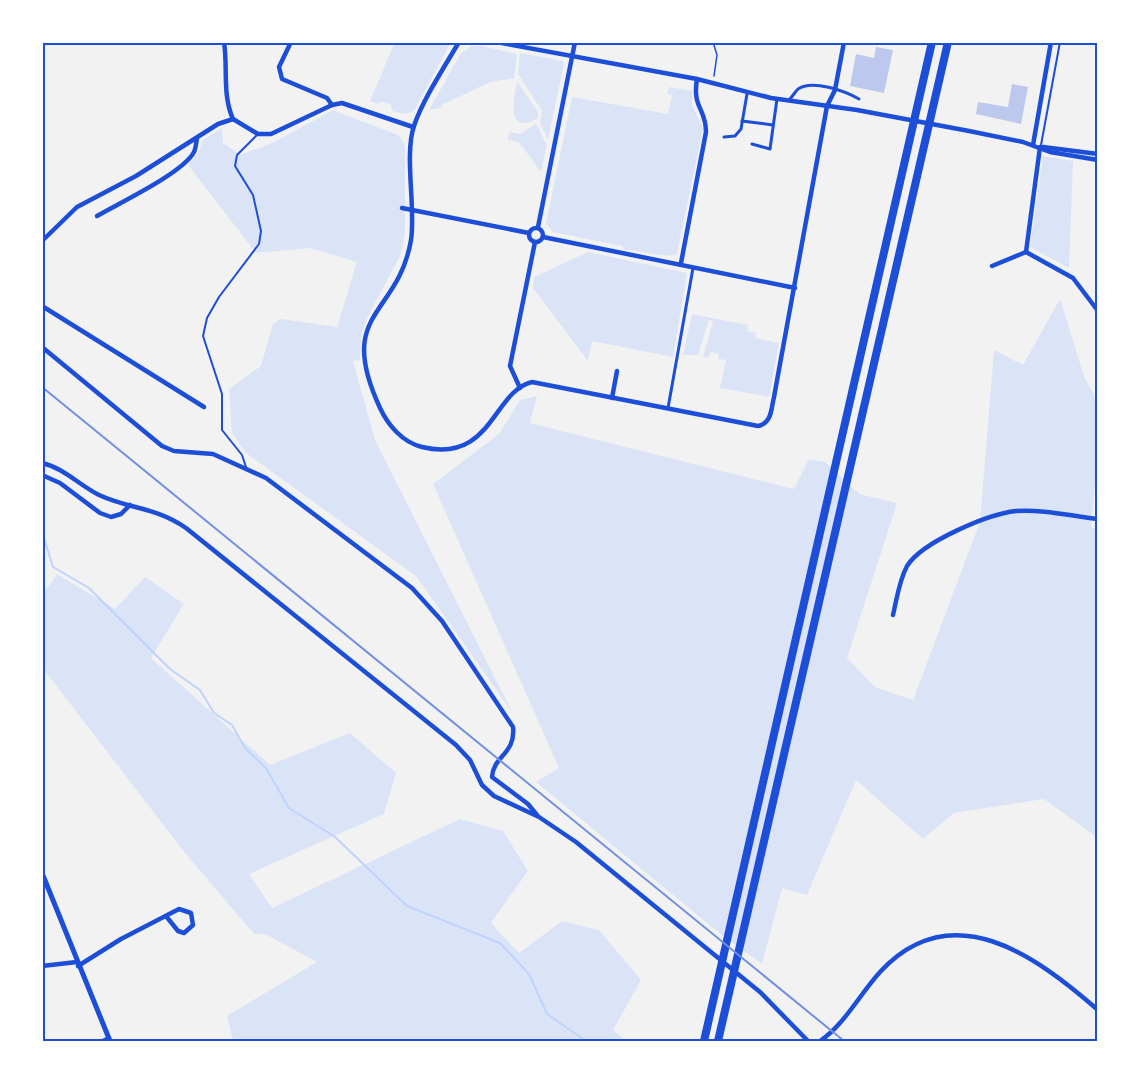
<svg xmlns="http://www.w3.org/2000/svg" width="1140" height="1083" font-family="'DM Sans',sans-serif">
<style>
.green{fill:#dbe4f7}
.lines{fill:none;stroke-linecap:round;stroke-linejoin:round}
.stream{stroke:#bfd3fe;stroke-width:2}
.building{fill:#bdc9ec}
.path{stroke:#1d4ed8;stroke-width:1.5}
.service{stroke:#1d4ed8;stroke-width:2}
.pedestrian{stroke:#1d4ed8;stroke-width:3}
.minor{stroke:#1d4ed8;stroke-width:4.5}
.tertiary{stroke:#1d4ed8;stroke-width:5}
.trunk{stroke:#1d4ed8;stroke-width:8}
.rail{stroke:#7290e2;stroke-width:2}
.neatline{fill:none;stroke:#1d4ed8;stroke-width:2}
</style>
<rect width="100%" height="100%" fill="#f2f2f2"/>
<g class="green">
<path d="M395,42H451L414,111L405,114L392,111L391,105L381,101L378,104L370,101Z"/>
<path d="M472,46H481L517,54L514,78L490,82L442,105L441,108L429,110L461,53Z"/>
<path d="M520,53L563,61L564,64L548,139L540,123L542,111L518,74Z"/>
<path d="M517,81L538,112V118C505,137 514,98 517,81Z"/>
<path d="M669,87L692,91V105L703,128L677,254C661,259 641,249 624,250L622,246L553,232L546,224L572,97L668,114L672,95L667,94Z"/>
<path d="M333,110L398,135L405,145V232L401,254L367,318L361,336L360,360L353,361L375,440L512,712L416,576L246,453L232,433L229,389L261,366L273,324L281,319L337,327L357,262L310,248L256,253L188,165L198,153L203,140L222,128L223,143L241,155L274,142Z"/>
<path d="M536,124L547,145L541,172L519,142L508,140L509,132L520,134Z"/>
<path d="M1043,156L1073,161L1069,268L1030,247Z"/>
<path d="M588,252L687,273L673,357L592,341L588,361L533,288L534,277Z"/>
<path d="M1060,299L1084,376L1098,403V455L1091,527L1098,529V838L1044,799L954,813L923,839L856,780L807,895L782,888L762,964L718,932L536,782L559,768L433,484L499,434L520,400L537,396L530,423L794,489L809,459L825,462L859,494L897,503L847,658L875,687L913,700L980,522L994,350L1023,365Z"/>
<path d="M692,314L748,325L747,331L756,333L755,338L779,343L769,397L720,388L726,360L718,359L719,354L711,352L709,358L703,357L713,321L709,320L698,355H683Z"/>
<path d="M57,574L115,609L145,577L184,604L151,658L270,765L350,733L396,773L384,814L249,874L272,908L460,819L503,831L528,871L491,923L519,953L562,921L599,930L641,980L613,1030L626,1041H233L227,1016L317,962L265,934H254L185,853L42,667V595Z"/>
</g>
<g class="lines">
<path class="stream" d="M42,532L53,567L89,588L170,669L200,690L214,713L232,725L245,748L266,768L289,808L335,837L407,906L500,943L529,974L547,1014L586,1041"/>
</g>
<g class="building">
<path d="M876,47L893,50L884,93L850,86L856,54L874,58Z"/>
<path d="M1012,84L1028,87L1021,124L976,114L978,102L1008,107Z"/>
</g>
<g class="lines">
<path class="path" d="M713,42L717,55L714,76"/>
<g class="service">
<path d="M1041,145L1060,42"/>
<path d="M246,467L242,455L222,430V394L203,336L207,318L219,297L259,244L261,231L253,195L235,166L237,155L258,134"/>
</g>
<g class="pedestrian">
<path d="M789,100C792,97 795,92 798,89C812,79 845,91 859,99"/>
<path d="M742,121L773,125"/>
<path d="M724,137L735,136L741,129L747,94"/>
<path d="M752,144L770,149L777,99"/>
<path d="M668,408L693,268"/>
</g>
<g class="minor">
<path d="M224,42C228,67 222,95 233,119"/>
<path d="M291,42L279,67L282,79L327,98L332,105"/>
<path d="M459,42C445,66 422,101 414,126C404,155 416,209 411,240C398,317 335,311 380,408C388,425 402,442 422,447C492,464 493,391 532,382L758,426C772,423 771,409 774,397L827,106L835,90L844,42"/>
<path d="M496,42L697,79L771,98L857,110L969,131L1023,142L1050,152L1098,160"/>
<path d="M233,119L258,134H271L332,105L342,103L413,127"/>
<path d="M1033,145L1051,42"/>
<path d="M1043,147L1098,154"/>
<path d="M402,208L529,233"/>
<path d="M97,216C119,203 183,173 194,152C196,148 196,143 197,138"/>
<path d="M538,227L575,42"/>
<circle cx="536" cy="235" r="7"/>
<path d="M543,237L795,288"/>
<path d="M42,241L77,207L136,176L218,124L233,119"/>
<path d="M1026,252L1040,147"/>
<path d="M1026,252L1073,278L1098,311"/>
<path d="M681,263L706,132C706,108 692,108 697,79"/>
<path d="M992,266L1026,252"/>
<path d="M42,306L204,407"/>
<path d="M42,347L162,446L174,451L213,454L266,478L412,588L442,621L513,727C516,754 493,756 492,777L528,804L537,815"/>
<path d="M520,388L510,366L535,242"/>
<path d="M612,398L617,371"/>
<path d="M42,463C64,468 79,485 99,495C129,509 156,507 186,528L456,745L470,760L482,785L494,796L539,817L576,842L760,992L808,1041"/>
<path d="M42,475L60,483L100,513L111,517L121,514L130,505"/>
<path d="M893,615C897,598 899,581 907,566C922,542 988,514 1016,511C1043,509 1071,516 1098,519"/>
<path d="M42,966L77,962"/>
<path d="M78,966L121,939L179,909L191,913L193,925L184,933L178,931L166,916"/>
<path d="M103,1041L109,1038"/>
<path d="M820,1041C844,1025 860,994 880,972C952,894 1036,956 1098,1010"/>
</g>
<path class="tertiary" d="M42,873L110,1041"/>
<g class="trunk">
<path d="M704,1041L932,42"/>
<path d="M718,1041L948,42"/>
</g>
<path class="rail" d="M42,387L844,1041"/>
</g>
<rect width="1140" height="1083" fill="none" stroke="#ffffff" stroke-width="87"/>
<rect x="44" y="44" width="1052" height="996" class="neatline"/>
</svg>
